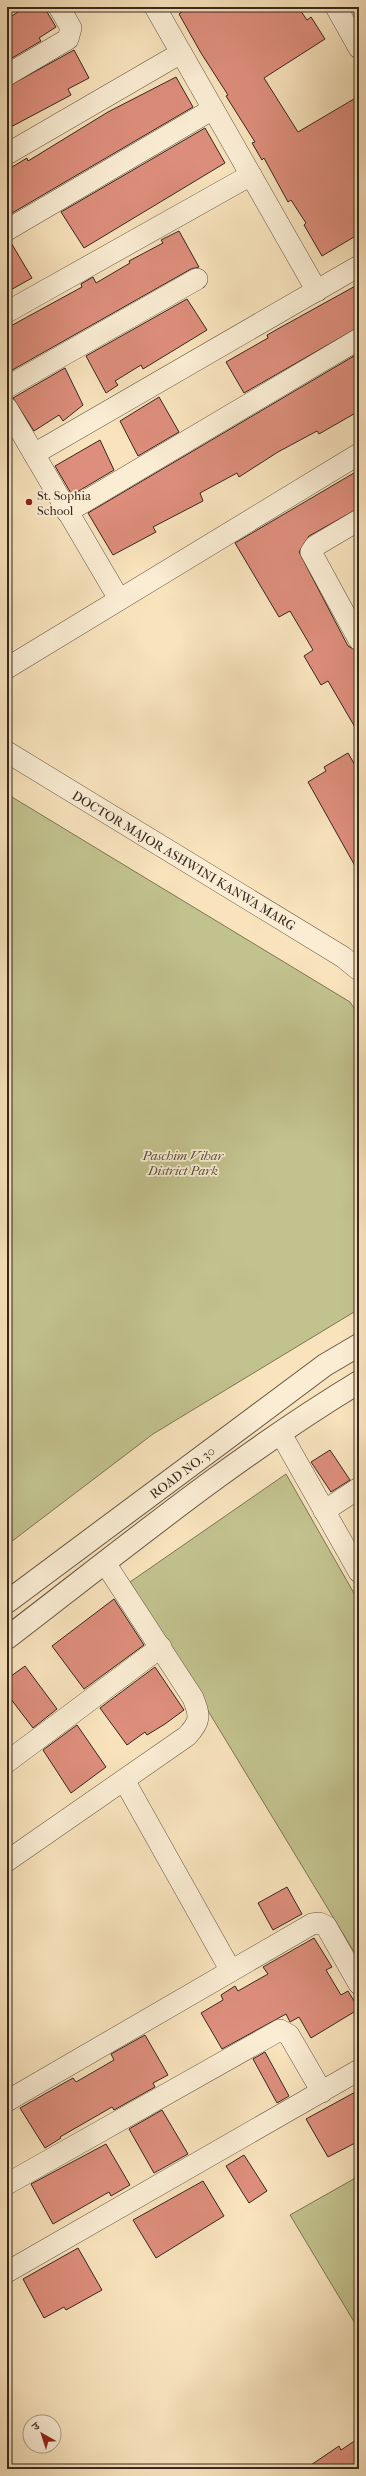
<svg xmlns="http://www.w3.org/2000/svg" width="366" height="2476" font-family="'IM FELL French Canon','Noto Serif Devanagari',serif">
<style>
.green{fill:#c2c28e;stroke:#7c7556}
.building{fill:#dd8e7c;stroke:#36281f}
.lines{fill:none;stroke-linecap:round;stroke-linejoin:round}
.minor-casing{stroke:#665746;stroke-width:22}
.tertiary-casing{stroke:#665746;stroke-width:24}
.minor{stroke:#faedd4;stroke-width:21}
.tertiary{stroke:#faedd4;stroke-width:22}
.poi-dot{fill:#8f2418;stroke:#faedd4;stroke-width:1.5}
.labels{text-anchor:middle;stroke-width:3.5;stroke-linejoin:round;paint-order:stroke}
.poi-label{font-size:13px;fill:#36281f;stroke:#faedd4;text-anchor:start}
.street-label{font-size:13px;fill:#36281f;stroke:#faedd4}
.park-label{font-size:13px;font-style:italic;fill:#594e3b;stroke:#faedd4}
</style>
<rect width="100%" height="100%" fill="#f8e3bd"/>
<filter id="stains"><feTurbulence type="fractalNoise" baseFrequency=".005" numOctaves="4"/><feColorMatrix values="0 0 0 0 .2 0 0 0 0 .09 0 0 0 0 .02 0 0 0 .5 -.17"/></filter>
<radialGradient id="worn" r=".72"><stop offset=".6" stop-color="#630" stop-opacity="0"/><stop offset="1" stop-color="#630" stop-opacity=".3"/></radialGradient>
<g class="green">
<path d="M7,794L350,1002L359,1016V1309L153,1434L7,1545Z"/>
<path d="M286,1474L359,1602V1960L130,1582Z"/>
<path d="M359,2176V2330L290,2215Z"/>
</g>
<g class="building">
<path d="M26,7H44L56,27L39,38L41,41L7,61V19Z"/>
<path d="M189,7H298L307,20L311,17L325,39L264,78L298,132L359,96V234L322,256L304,225L306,223L291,200L288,202L264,158L262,160L252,143L255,142L226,96L228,95L201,53L179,14Z"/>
<path d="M74,50L89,78L68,89L71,95L7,129V87Z"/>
<path d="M176,77L193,107L7,216V170L27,158L28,161L108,112Z"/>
<path d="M205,128L225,163L84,248L61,212Z"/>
<path d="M179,231L199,267L191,269L7,373V328L82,287L81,284L93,277L96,283L130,263L129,261L163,243L161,240Z"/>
<path d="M10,241L32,278L7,292V242Z"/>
<path d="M359,284V327L244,393L226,362L268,338L267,335L283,326Z"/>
<path d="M187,299L207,330L143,369L141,365L115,381L118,385L106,393L86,356Z"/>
<path d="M359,353V411L319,434L317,431L278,452L239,477L237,473L200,493L203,501L153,527L156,532L113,555L88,513Z"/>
<path d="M65,368L83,405L63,421L59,415L34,431L13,398Z"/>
<path d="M159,397L179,432L138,456L120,421Z"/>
<path d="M100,440L114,470L72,495L55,466Z"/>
<path d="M359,470V508L309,536L299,552L348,646L359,652V734L328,681L321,685L304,656L313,650L290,611L279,617L235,543Z"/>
<path d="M348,753L359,772V873L308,782L326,771L324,767Z"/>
<path d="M330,1450L350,1480L331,1492L311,1462Z"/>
<path d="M114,1599L144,1645L84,1689L52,1646Z"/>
<path d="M25,1666L57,1709L33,1728L7,1694V1679Z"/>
<path d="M155,1667L184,1710L165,1724L147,1735L145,1732L127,1745L100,1708Z"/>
<path d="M77,1725L106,1767L71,1793L43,1750Z"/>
<path d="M287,1887L302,1914L273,1930L258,1903Z"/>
<path d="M314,1938L332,1967L326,1970L341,1995L348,1991L359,2009L311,2038L299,2017L290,2022L286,2014L222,2049L201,2013L223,2000L221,1995L235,1986L238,1991L268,1974L263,1967Z"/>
<path d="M145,2035L168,2075L153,2083L155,2087L114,2110L112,2107L60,2137L61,2138L45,2148L20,2108L73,2078L76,2082L114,2060L111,2054Z"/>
<path d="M265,2052L289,2096L277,2103L253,2059Z"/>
<path d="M359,2090V2141L328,2157L306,2119Z"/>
<path d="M162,2110L188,2154L154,2173L129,2129Z"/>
<path d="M106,2144L130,2185L111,2196L109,2192L53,2224L31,2184Z"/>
<path d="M244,2155L267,2191L249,2203L226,2166Z"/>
<path d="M203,2181L224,2216L156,2258L133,2220Z"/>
<path d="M78,2248L102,2290L66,2310L64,2307L44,2318L23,2279Z"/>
<path d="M359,2438V2469H305L339,2446L341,2450Z"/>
</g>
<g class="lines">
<g class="minor-casing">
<g id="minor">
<path d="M155,7L317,291"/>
<path d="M336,7L359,48"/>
<path d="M7,75L68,39L71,28L59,7"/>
<path d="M7,154L181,53"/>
<path d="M7,230L213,109"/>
<path d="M7,312L251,175"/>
<path d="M7,387L197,279"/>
<path d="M7,408L119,599"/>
<path d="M34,454L359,266"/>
<path d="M67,512L359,339"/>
<path d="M359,520L315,546L311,552L359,640"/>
<path d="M7,668L359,454"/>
<path d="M7,752L343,957L359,970"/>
<path d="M281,1434L359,1572"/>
<path d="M324,1511L359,1488"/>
<path d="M7,1762L161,1647"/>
<path d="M124,1780L231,1971"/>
<path d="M7,1861L187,1736C201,1721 200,1716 193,1698L105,1563"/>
<path d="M7,2101L312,1924L319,1923L326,1926L359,1984"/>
<path d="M7,2184L280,2030L289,2035L322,2092"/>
<path d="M7,2272L359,2070"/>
</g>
</g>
<g class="tertiary-casing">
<g id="tertiary">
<path d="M7,1602L325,1365L359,1345"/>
<path d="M7,1638C122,1550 235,1457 359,1382"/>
</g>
</g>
<use href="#minor" class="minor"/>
<use href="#tertiary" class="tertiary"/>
</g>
<circle class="poi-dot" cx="29" cy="502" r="4"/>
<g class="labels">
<g class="poi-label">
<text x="37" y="500">St. Sophia<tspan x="37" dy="15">School</tspan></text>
</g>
<g class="street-label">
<text transform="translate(184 860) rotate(31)" y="5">DOCTOR MAJOR ASHWINI KANWA MARG</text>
<text transform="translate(182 1472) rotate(-37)" y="5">ROAD NO. 30</text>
</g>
<g class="park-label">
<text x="183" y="1160">Paschim Vihar<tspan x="183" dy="15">District Park</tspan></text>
</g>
</g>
<rect width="366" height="2476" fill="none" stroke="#f8e3bd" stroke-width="24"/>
<rect x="8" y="8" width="350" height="2460" fill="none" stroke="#36281f" stroke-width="2"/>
<rect x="12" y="12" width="342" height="2452" fill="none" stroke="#36281f"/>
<g transform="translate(42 2434) rotate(321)"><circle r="19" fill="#faedd4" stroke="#ac9e8c"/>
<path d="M0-3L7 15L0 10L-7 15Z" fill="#8f2418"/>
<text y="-6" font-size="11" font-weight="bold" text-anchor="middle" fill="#36281f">उ</text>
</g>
<rect width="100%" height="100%" filter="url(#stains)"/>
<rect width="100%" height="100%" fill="url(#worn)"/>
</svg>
